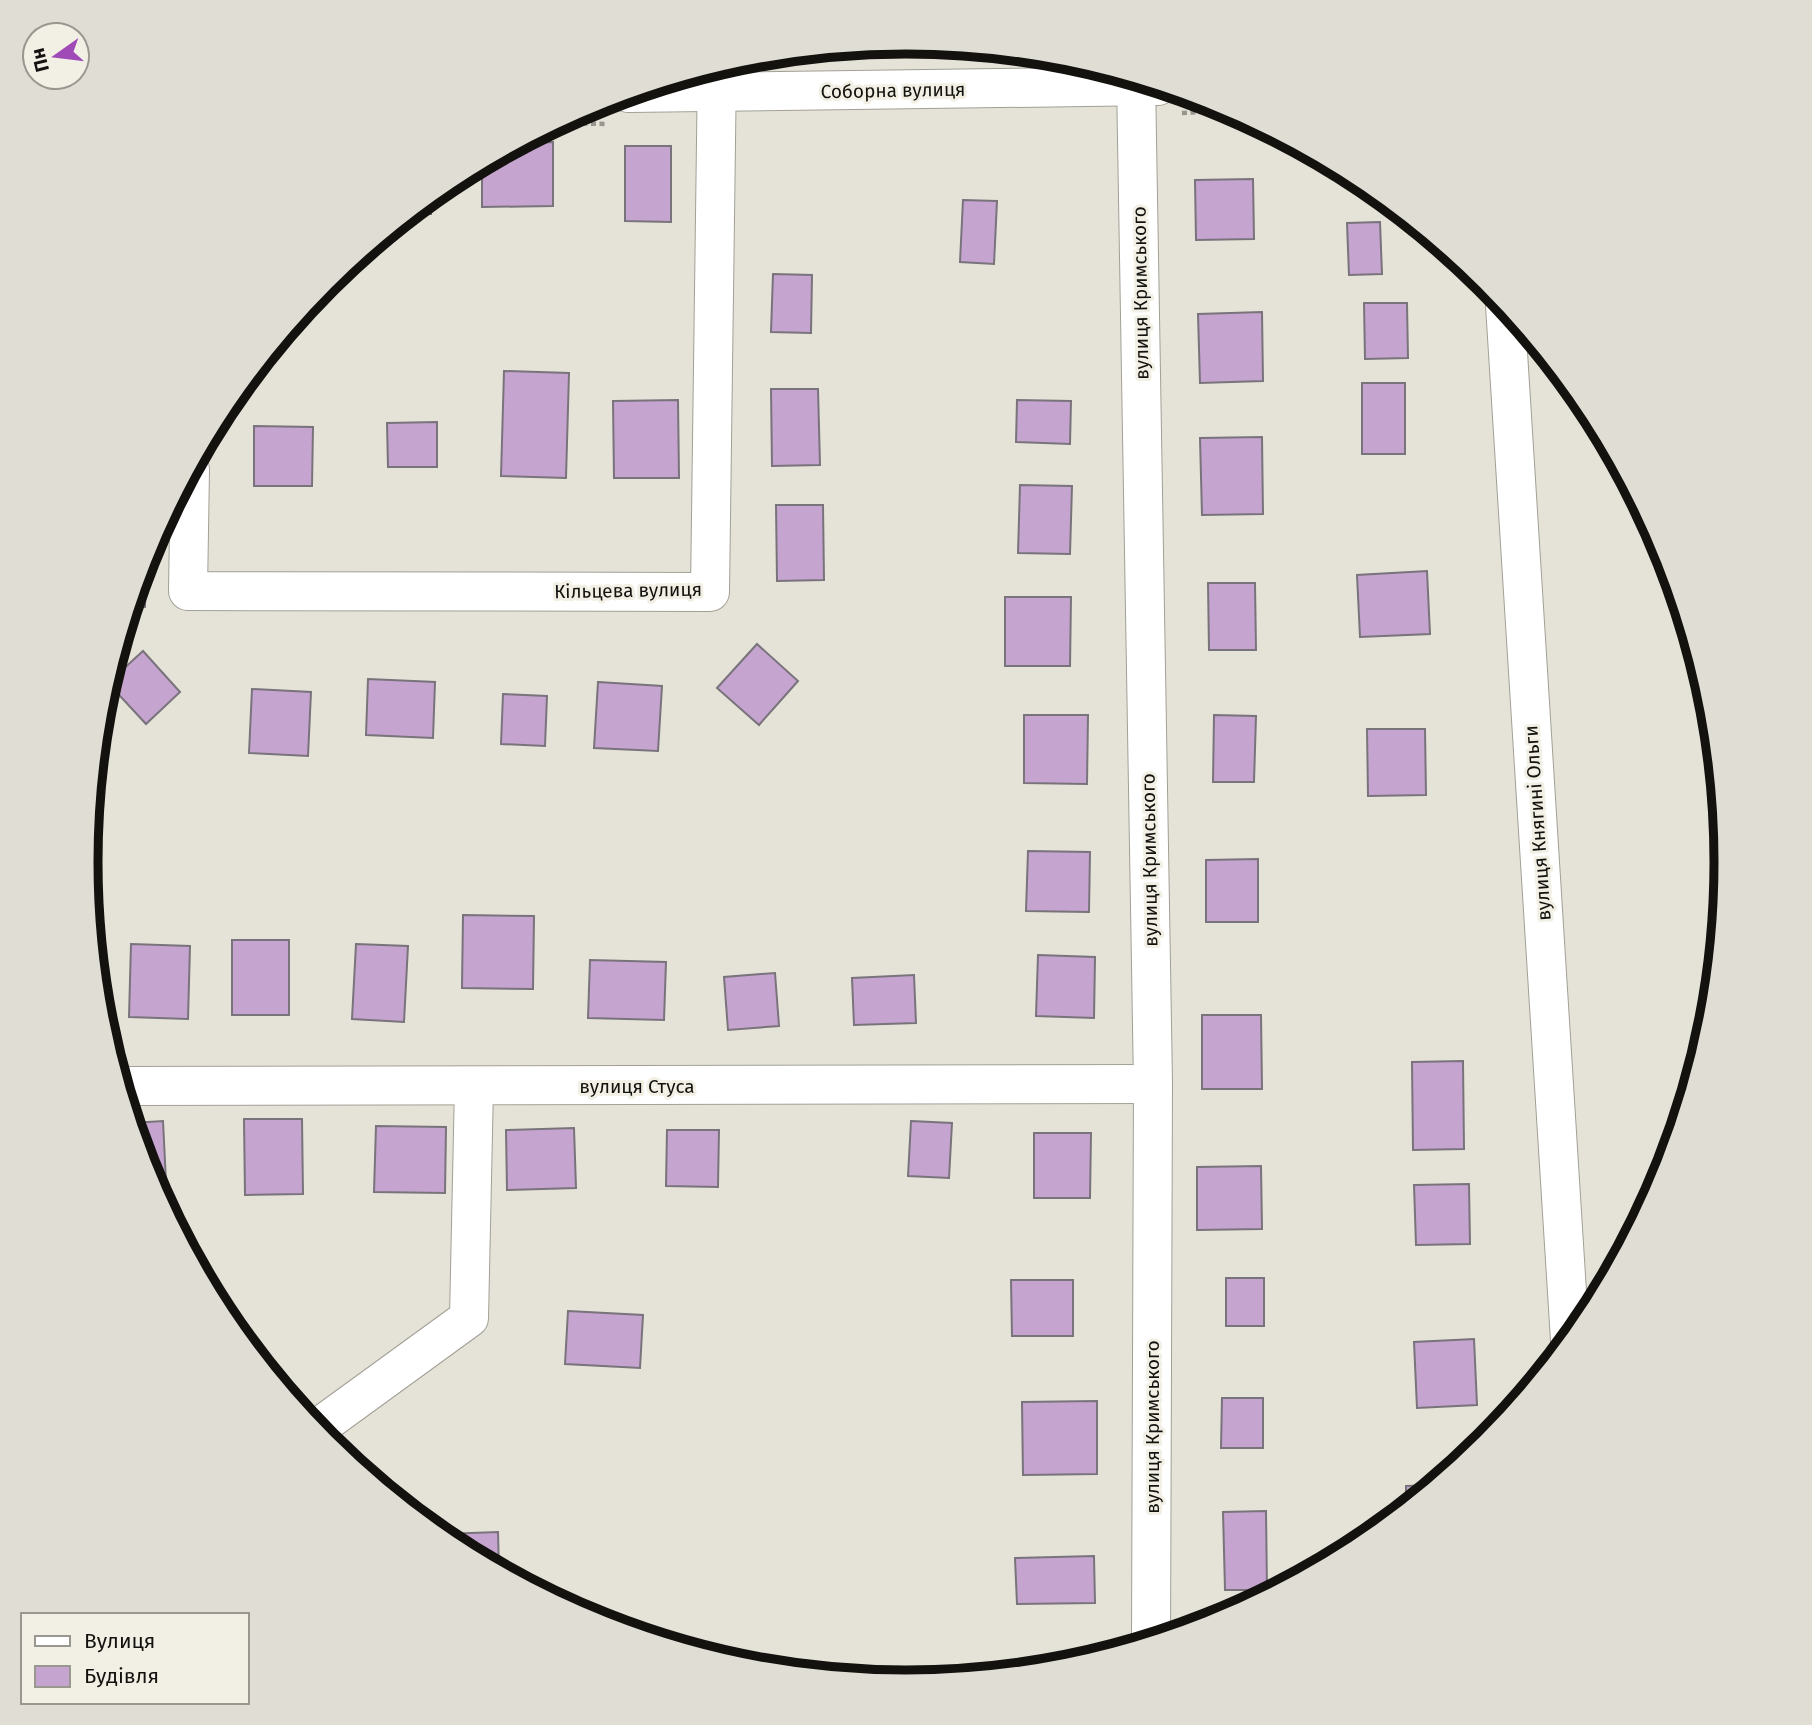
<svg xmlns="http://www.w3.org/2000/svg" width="1812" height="1725" font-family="'Fira Sans',sans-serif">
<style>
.building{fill:#c6a4d0;stroke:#79737b;stroke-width:2}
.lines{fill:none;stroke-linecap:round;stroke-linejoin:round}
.minor-casing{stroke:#a2a096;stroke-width:40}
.tertiary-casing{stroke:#a2a096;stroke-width:40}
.path{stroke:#97958d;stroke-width:4.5;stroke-dasharray:5 3.5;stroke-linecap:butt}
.minor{stroke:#fff;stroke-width:38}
.tertiary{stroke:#fff;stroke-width:38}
.labels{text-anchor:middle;stroke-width:6;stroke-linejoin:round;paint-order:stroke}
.street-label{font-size:19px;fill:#13120f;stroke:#f2f0e5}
.rim{fill:none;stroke:#13120f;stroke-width:9}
</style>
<rect width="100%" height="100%" fill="#e5e3d8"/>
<g class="building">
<path d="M553,142V206L482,207V163L520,143Z"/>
<path d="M625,146H671V222L625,221Z"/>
<path d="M1253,179L1254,239L1196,240L1195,180Z"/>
<path d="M431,196V214H409Z"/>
<path d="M963,200L997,201L994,264L960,262Z"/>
<path d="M1380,222L1382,274L1349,275L1347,223Z"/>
<path d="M773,274L812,275L811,333L771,332Z"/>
<path d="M1364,303H1407L1408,358L1365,359Z"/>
<path d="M1262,312L1263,381L1200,383L1198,314Z"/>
<path d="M504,371L569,373L566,478L501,476Z"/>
<rect x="1362" y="383" width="43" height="71"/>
<path d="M771,389H818L820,465L772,466Z"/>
<path d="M678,400L679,478H614L613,401Z"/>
<path d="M1017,400L1071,401L1070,444L1016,442Z"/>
<path d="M437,422V467H388L387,423Z"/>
<path d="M254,426L313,427L312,486H254Z"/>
<path d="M1262,437L1263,514L1202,515L1200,438Z"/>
<path d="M1020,485L1072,486L1070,554L1018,553Z"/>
<path d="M776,505H823L824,580L777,581Z"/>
<path d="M146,554L145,607L130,606Z"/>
<path d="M1427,571L1430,634L1360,637L1357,575Z"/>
<path d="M1208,583H1255L1256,650H1209Z"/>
<path d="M1005,597H1071L1070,666H1005Z"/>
<path d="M757,644L798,681L759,725L717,688Z"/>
<path d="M143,651L180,692L146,724L108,683Z"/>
<path d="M368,679L435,682L433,738L366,735Z"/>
<path d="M598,682L662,686L658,751L594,748Z"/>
<path d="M252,689L311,692L308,756L249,753Z"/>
<path d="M503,694L547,696L545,746L501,744Z"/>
<path d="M1024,715H1088L1087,784L1024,783Z"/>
<path d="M1214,715L1256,716L1254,782H1213Z"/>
<path d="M1367,729H1425L1426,795L1368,796Z"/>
<path d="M1028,851L1090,852L1089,912L1026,911Z"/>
<path d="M1258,859V922H1206V860Z"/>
<path d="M463,915L534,916L533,989L462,988Z"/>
<rect x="232" y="940" width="57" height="75"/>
<path d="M131,944L190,946L188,1019L129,1017Z"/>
<path d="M356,944L408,946L404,1022L352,1019Z"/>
<path d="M1038,955L1095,957L1094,1018L1036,1016Z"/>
<path d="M590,960L666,962L664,1020L588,1018Z"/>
<path d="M775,973L779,1026L728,1030L724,977Z"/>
<path d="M914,975L916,1023L854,1025L852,978Z"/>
<path d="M1202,1015H1261L1262,1089H1202Z"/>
<path d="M1463,1061L1464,1149L1413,1150L1412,1062Z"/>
<path d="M244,1119H302L303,1194L245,1195Z"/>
<path d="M163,1121L167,1202H162L148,1176L132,1123Z"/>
<path d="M911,1121L952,1123L949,1178L908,1176Z"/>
<path d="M376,1126L446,1127L445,1193L374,1192Z"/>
<path d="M574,1128L576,1188L507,1190L506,1130Z"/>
<path d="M667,1130H719L718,1187L666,1186Z"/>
<path d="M1034,1133H1091L1090,1198H1034Z"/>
<path d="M1261,1166L1262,1229L1197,1230V1167Z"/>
<path d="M1469,1184L1470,1244L1416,1245L1414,1185Z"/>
<rect x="1226" y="1278" width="38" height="48"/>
<path d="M1011,1280H1073V1336H1012Z"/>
<path d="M568,1311L643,1315L640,1368L565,1364Z"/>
<path d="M1474,1339L1477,1405L1417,1408L1414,1342Z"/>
<path d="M1222,1398H1263V1448H1221Z"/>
<path d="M1097,1401V1474L1023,1475L1022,1402Z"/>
<path d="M1435,1485L1406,1508V1486Z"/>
<path d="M1266,1511L1267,1590H1225L1223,1512Z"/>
<path d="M498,1532L499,1571L443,1539V1534Z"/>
<path d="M1094,1556L1095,1603L1017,1604L1015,1558Z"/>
</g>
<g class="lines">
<g class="minor-casing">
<g id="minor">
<path d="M1136,79L1153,1084L1151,1641"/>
<path d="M190,469L188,591L710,592L717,67"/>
<path d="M121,1086L1153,1084"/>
<path d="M315,1430L469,1318L474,1086"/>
</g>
</g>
<g class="tertiary-casing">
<g id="tertiary">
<path d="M628,93L1158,86"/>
<path d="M1505,305L1570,1340"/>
</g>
</g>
<g class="path">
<path d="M1182,113L1230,110"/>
<path d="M557,123L607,124"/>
</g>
<use href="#minor" class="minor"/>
<use href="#tertiary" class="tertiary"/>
</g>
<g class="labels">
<g class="street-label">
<text transform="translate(893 90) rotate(-1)" y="7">Соборна вулиця</text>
<text transform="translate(1140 293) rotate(-91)" y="7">вулиця Кримського</text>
<text transform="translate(628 590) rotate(-1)" y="7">Кільцева вулиця</text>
<text transform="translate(1537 823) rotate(-94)" y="7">вулиця Княгині Ольги</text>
<text transform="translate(1149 860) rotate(-91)" y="7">вулиця Кримського</text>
<text x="637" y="1093">вулиця Стуса</text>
<text transform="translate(1152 1427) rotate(-90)" y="7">вулиця Кримського</text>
</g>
</g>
<path d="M0 0H1812V1725H0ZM98 862a808 808 0 1 1 1616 0a808 808 0 1 1-1616 0Z" fill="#e0ded4" fill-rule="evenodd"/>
<path class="rim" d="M98 862a808 808 0 1 1 1616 0a808 808 0 1 1-1616 0Z"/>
<rect x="21" y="1613" width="228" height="91" fill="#f2f0e5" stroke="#99978f" stroke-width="2"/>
<rect x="35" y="1636" width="35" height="10" fill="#ffffff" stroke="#99978f" stroke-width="2"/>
<text x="84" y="1648" font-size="21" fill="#13120f">Вулиця</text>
<rect x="35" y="1666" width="35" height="21" fill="#c6a4d0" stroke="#99978f" stroke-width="2"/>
<text x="84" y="1683" font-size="21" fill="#13120f">Будівля</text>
<g transform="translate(56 56) rotate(256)"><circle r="33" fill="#f2f0e5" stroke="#99978f" stroke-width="2"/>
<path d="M0-5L12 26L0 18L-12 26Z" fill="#a04ab8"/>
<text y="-10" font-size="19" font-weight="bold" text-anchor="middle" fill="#13120f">Пн</text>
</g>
</svg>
